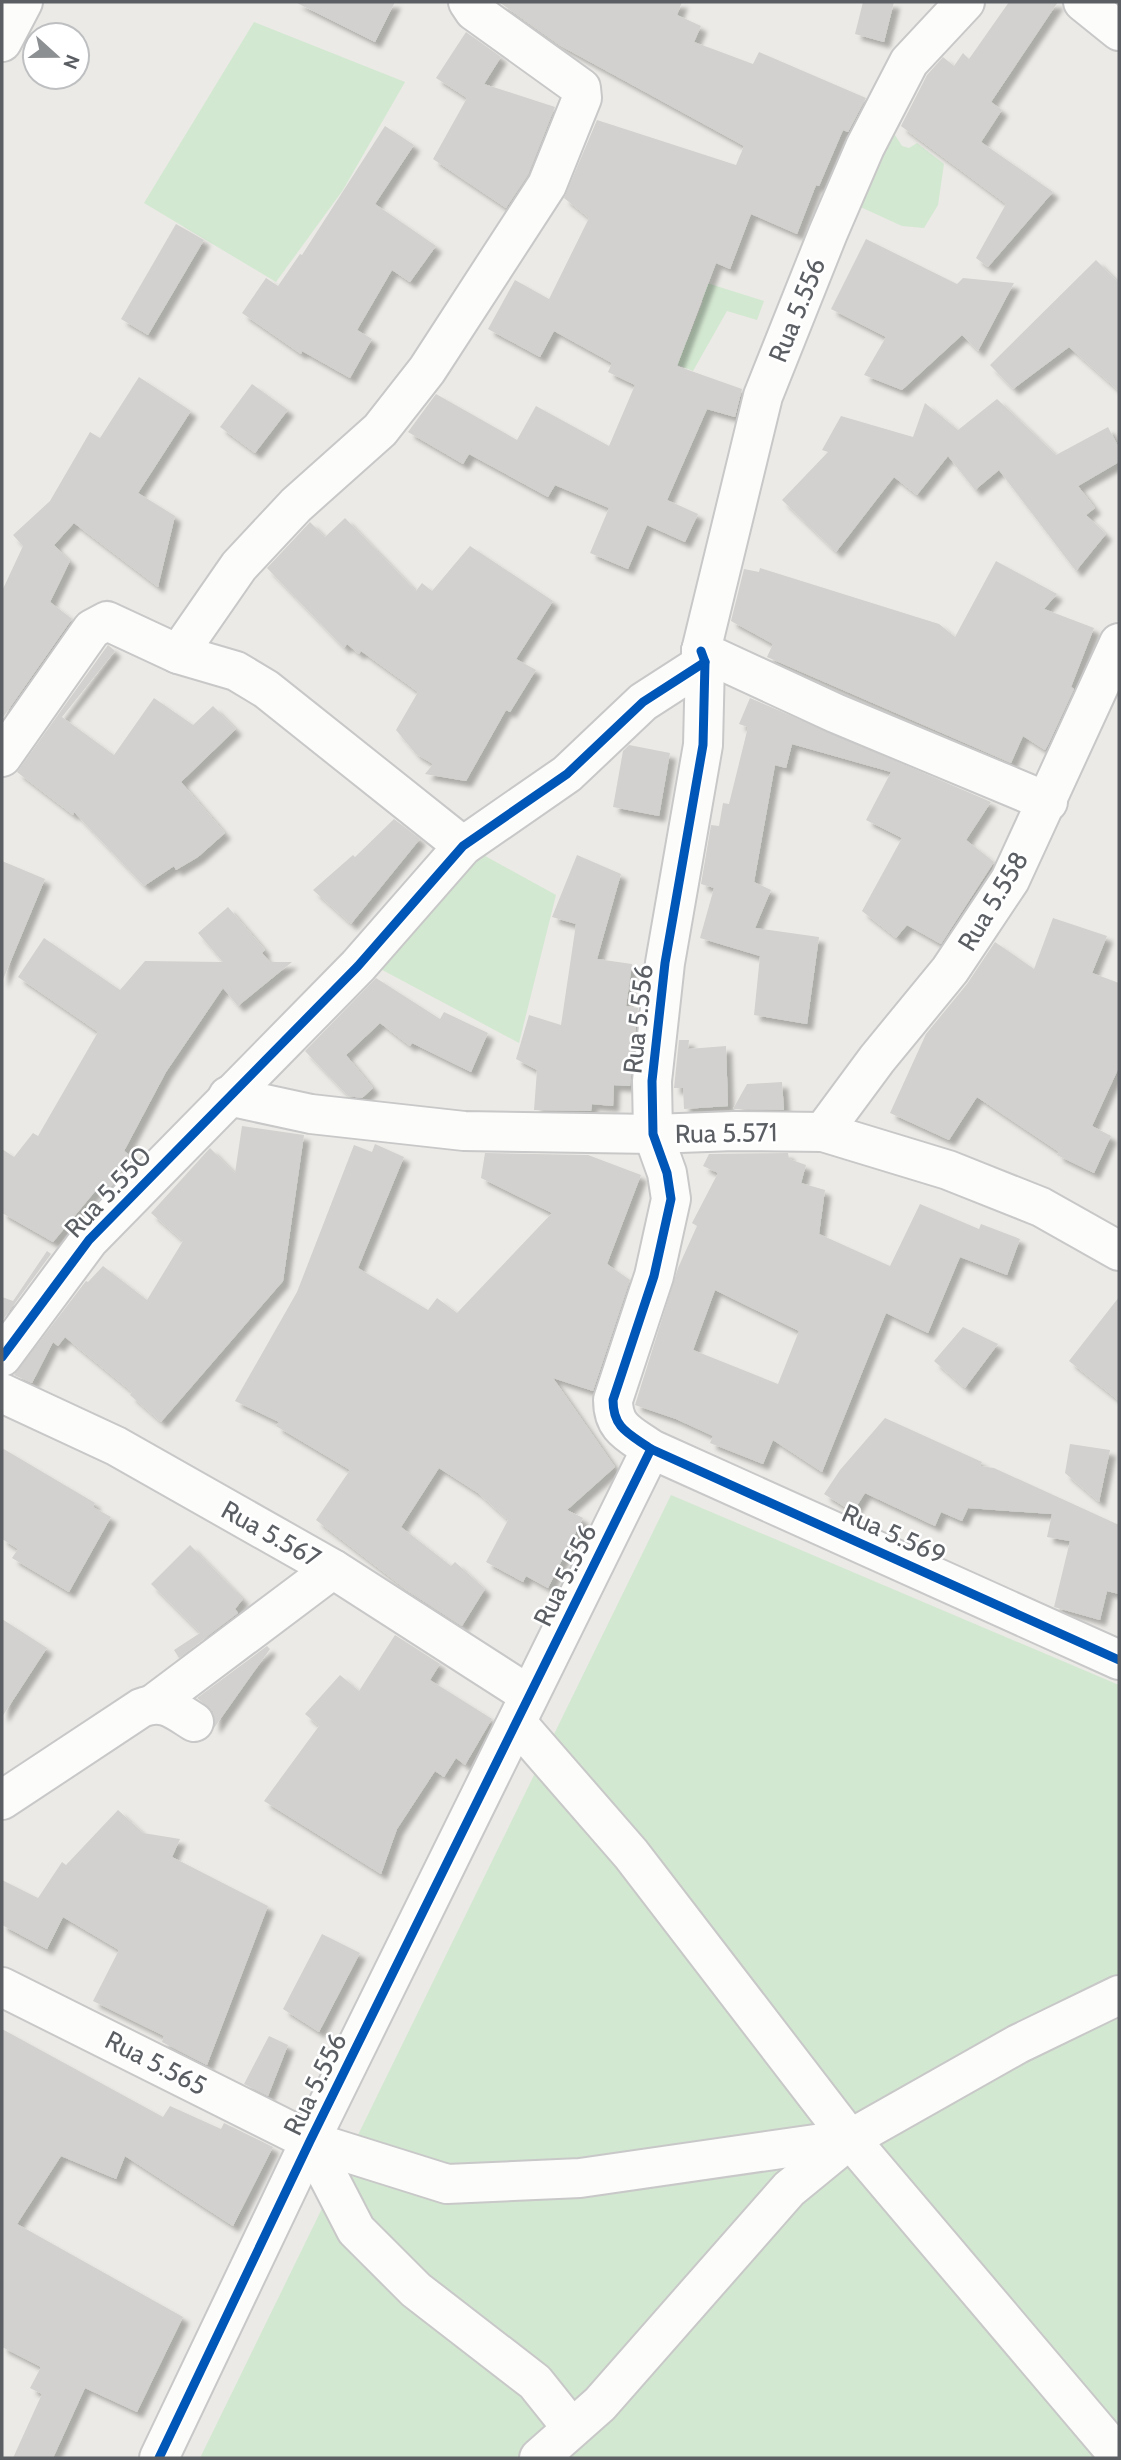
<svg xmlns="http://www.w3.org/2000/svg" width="1121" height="2460" font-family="Cabin,sans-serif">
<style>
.green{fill:#d3e8d1}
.building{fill:#d2d1cf;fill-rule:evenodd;filter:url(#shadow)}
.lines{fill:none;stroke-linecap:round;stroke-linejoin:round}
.minor-casing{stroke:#c8c8c8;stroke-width:42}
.minor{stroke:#fcfcfb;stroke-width:38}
.cycleway-casing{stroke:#fff;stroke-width:13}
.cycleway{stroke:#0057b8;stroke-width:9}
.labels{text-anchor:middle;stroke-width:5;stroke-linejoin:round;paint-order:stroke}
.street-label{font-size:26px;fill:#5b5f64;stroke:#fff}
</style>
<defs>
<filter id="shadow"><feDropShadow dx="6" dy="6" stdDeviation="2" flood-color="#0004"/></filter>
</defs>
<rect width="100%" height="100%" fill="#ebeae6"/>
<g class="green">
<path d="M254,22L405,82L343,190L276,282L144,203Z"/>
<path d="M891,129L902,146L909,148L917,143L944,164L938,205L924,228L902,226L856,205Z"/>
<path d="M707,283L764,301L757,320L727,311L693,371L621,342L625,317L687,341L703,301L678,291Z"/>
<path d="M478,852L556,895L519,1043L373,965Z"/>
<path d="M671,1495L1119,1685V2458H200Z"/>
</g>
<g class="building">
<path d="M295,2H395L375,42Z"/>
<path d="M499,2H682L677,15L701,26L694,42L753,64L759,52L866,98L848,132L843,130L819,186L816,185L797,234L751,214L730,269L716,263L677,366L742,389L735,417L707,409L667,500L698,514L685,542L647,525L628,569L590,553L609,508L555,485L548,497L469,454L463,464L408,432L436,394L517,440L536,406L609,446L635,385L608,372L612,363L554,331L540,357L488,329L515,280L549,299L589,218L564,198L597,120L736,165L744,146L561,46Z"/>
<path d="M863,2H894L884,42L855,34Z"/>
<path d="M1009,2H1058L991,102L1002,110L981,142L1053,192L988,267L976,258L1006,204L901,126L927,75L943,57L954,66L963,53L969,59Z"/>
<path d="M466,32L501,57L484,84L555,107L528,175L506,208L433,159L467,98L436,78Z"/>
<path d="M385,126L414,145L375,204L436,246L410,282L392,270L357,330L372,339L350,378L302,351L301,354L242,313L266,278L278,286L300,254L302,255Z"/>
<path d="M176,224L204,240L148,335L121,319Z"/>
<path d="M866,239L957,284L963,278L1014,283L978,351L962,335L902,390L864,375L886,337L831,309Z"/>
<path d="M1096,260L1119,283V391L1069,347L1013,389L990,365Z"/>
<path d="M139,377L191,411L138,493L175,516L158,587L74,523L54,545L70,561L50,602L72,619L2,719V591L23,546L13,535L50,501L90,432L100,438Z"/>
<path d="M252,384L288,410L255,453L220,427Z"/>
<path d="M997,399L1056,455L1108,427L1119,448V462L1078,486L1095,508L1086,515L1106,534L1076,571L999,470L975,490L948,456L917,495L894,477L836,552L782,500L828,452L822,450L841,416L913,437L925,403L958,430Z"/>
<path d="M345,518L416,591L422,583L432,591L470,546L553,601L516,659L536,670L510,712L506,710L466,781L425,774L433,764L416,754L396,730L418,692L361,651L359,654L347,644L344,648L267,568L310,522L325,537Z"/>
<path d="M996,561L1057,594L1044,609L1094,628L1071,687L1074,689L1048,745L1045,750L1023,736L1011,763L767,657L773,644L731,621L744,569L759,572L760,568L939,624L955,637Z"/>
<path d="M108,645L115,651L62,717L114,755L154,698L193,725L213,706L236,729L181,782L225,833L198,857L176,870L174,866L144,886L74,812L73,815L17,772Z"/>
<path d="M750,698L991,802L966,840L994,862L941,944L907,925L896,938L862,911L902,838L866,820L891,772L792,744L786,768L775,765L754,882L771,890L755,928L819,937L807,1024L754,1015L760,956L700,938L714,888L701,884L711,825L719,826L723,803L729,804L748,727L739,724Z"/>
<path d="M629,745L670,753L659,816L613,807L623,751Z"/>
<path d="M394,819L420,839L351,924L313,890L353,855L355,857Z"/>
<path d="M577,855L621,874L597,959L632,964L626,1006L638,1008L630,1086L614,1085L613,1106L592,1104L591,1111L534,1110L537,1070L516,1059L529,1015L561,1025L576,924L552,917Z"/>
<path d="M2,861L45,879L2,982Z"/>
<path d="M228,907L265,950L262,953L270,962H292L238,1006L223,988L166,1072L124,1151L135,1159L131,1166L104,1194L97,1189L53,1242L2,1213V1149L14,1157L33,1133L38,1136L98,1032L18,977L44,938L120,990L145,961L223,962L198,933Z"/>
<path d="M1053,918L1107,936L1092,973L1119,983V1067L1092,1126L1111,1136L1094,1173L1057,1155L1059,1152L977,1097L949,1140L890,1113L926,1034L967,984L995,942L1034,969Z"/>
<path d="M376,978L440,1019L444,1012L488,1033L471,1072L412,1043L410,1046L380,1023L346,1055L373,1088L362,1098L348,1096L305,1051Z"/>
<path d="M679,1040H689L688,1049L726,1046L728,1106L684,1109L683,1088H674Z"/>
<path d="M782,1082L784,1110L733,1109L747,1084Z"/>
<path d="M242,1126L304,1135L283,1281L161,1422L130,1395L132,1392L65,1337L58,1346L53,1342L32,1383L14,1375L86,1281L88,1282L103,1266L147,1300L183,1241L151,1213L210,1148L235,1173Z"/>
<path d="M375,1144L404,1157L358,1268L428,1310L437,1298L457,1313L552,1213L481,1178L485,1153L588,1155L641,1175L607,1264L630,1280L593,1391L553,1378L615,1467L567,1510L583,1518L548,1588L526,1576L523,1582L486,1562L508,1520L478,1493L439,1468L401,1527L451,1566L455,1562L485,1589L462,1626L408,1591L316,1520L350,1470L276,1426L279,1422L235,1401L297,1292L354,1145L372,1152Z"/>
<path d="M788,1153L789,1159L806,1165L801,1183L825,1190L819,1234L890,1266L920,1204L979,1229L981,1224L1020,1239L1007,1275L960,1257L928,1333L886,1313L822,1472L773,1440L763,1464L710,1443L713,1436L676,1419L635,1405L678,1268L697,1226L692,1223L718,1173L703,1166L709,1154ZM715,1290L799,1331L778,1384L693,1350Z"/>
<path d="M47,1251L51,1254L2,1321V1297L13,1301Z"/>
<path d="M1119,1297V1401L1069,1361Z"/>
<path d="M963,1327L998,1344L965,1388L934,1361Z"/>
<path d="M885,1418L982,1462L980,1466L994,1468L1119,1525V1594L1107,1591L1100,1620L1054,1607L1070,1541L1047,1537L1052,1514L968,1508L962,1521L941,1512L935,1526L865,1493L853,1512L824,1494L840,1470Z"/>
<path d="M1070,1444L1110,1450L1099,1502L1065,1473Z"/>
<path d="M2,1448L95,1503L93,1507L111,1517L69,1592L12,1558L18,1549L2,1539Z"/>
<path d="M190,1545L243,1599L235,1609L238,1613L179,1658L174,1650L200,1633L151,1584Z"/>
<path d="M2,1619L47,1648L2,1717Z"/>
<path d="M395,1635L440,1664L430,1680L492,1719L465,1765L456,1758L444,1777L435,1771L397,1829L381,1874L264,1801L319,1726L305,1714L340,1675L359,1691Z"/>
<path d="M267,1646L270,1649L214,1728L213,1711L197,1698Z"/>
<path d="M118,1810L143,1833L180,1839L172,1857L268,1906L207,2065L162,2042L164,2036L93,2001L119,1950L63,1917L47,1949L2,1925V1880L38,1898L62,1862L66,1865Z"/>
<path d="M322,1934L360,1953L319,2032L283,2009Z"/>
<path d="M2,2029L163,2117L170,2106L221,2129L224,2123L273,2147L233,2226L125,2156L116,2179L61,2156L17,2224L183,2317L137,2412L85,2388L53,2458H13L42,2394L30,2388L41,2367L2,2347Z"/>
<path d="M269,2036L288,2045L268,2096L244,2084Z"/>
</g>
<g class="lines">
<g class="minor-casing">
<g id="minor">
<path d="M1083,2L1119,31"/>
<path d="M2,42L23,2"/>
<path d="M701,651L705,662L703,745L665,963L652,1081L653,1134L667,1173L671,1199L654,1276L613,1400C613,1429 630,1434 651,1449L1119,1660"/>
<path d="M701,651L763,396L828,233L865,147L909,62L965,2"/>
<path d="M701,651L835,713L1048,802"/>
<path d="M178,654L239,566L296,505L380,430L427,370L547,185L582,98L581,88L474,11L468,2"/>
<path d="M2,757L92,629L107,621L178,654L236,671L266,689L463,846"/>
<path d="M228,1096L311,1114L464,1131L653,1134L734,1131L823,1132L948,1170L1041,1207L1119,1251"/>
<path d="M823,1132L877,1059L950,970L1010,880L1119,643"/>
<path d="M2,1357L89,1240L358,966L463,846L567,774L643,702L705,662"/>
<path d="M2,1393L116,1446L333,1569L529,1695"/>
<path d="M156,1702L333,1569"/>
<path d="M517,1723L631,1854L850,2139L1119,2456"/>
<path d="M2,1800L141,1708C163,1699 175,1710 194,1722"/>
<path d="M2,1987L310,2141L447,2184L580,2178L850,2139"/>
<path d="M310,2141L356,2230L416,2290L535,2382L571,2427"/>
<path d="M159,2458L310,2141L651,1449"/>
<path d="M539,2458L600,2404L789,2189L850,2139L1018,2044L1119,1995"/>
</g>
</g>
<use href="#minor" class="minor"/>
<g class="cycleway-casing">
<g id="cycleway">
<path d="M701,651L705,662L703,745L665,963L652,1081L653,1134L667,1173L671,1199L654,1276L613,1400C613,1429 630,1434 651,1449L1119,1660"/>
<path d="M2,1357L89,1240L358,966L463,846L567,774L643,702L705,662"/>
<path d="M159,2458L310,2141L651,1449"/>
</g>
</g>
<use href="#cycleway" class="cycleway"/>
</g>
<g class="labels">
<g class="street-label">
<text transform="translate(797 310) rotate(-68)" y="9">Rua 5.556</text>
<text transform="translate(993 901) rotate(-59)" y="9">Rua 5.558</text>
<text transform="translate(638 1019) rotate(-84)" y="9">Rua 5.556</text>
<text transform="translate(726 1133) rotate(-1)" y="9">Rua 5.571</text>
<text transform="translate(108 1192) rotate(-47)" y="9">Rua 5.550</text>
<text transform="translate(271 1534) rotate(29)" y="9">Rua 5.567</text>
<text transform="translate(894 1534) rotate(24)" y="9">Rua 5.569</text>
<text transform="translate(565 1575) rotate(-64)" y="9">Rua 5.556</text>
<text transform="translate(156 2063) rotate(27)" y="9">Rua 5.565</text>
<text transform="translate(315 2084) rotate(-64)" y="9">Rua 5.556</text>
</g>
</g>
<rect width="1121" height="2460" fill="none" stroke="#5b5f64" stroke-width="7"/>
<g transform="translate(56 56) rotate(111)"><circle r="33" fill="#ffffff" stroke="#bdbfc1" stroke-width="2"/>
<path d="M0-5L12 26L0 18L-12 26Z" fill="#8d9092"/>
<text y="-10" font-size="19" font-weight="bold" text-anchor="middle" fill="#5b5f64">N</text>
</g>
</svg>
